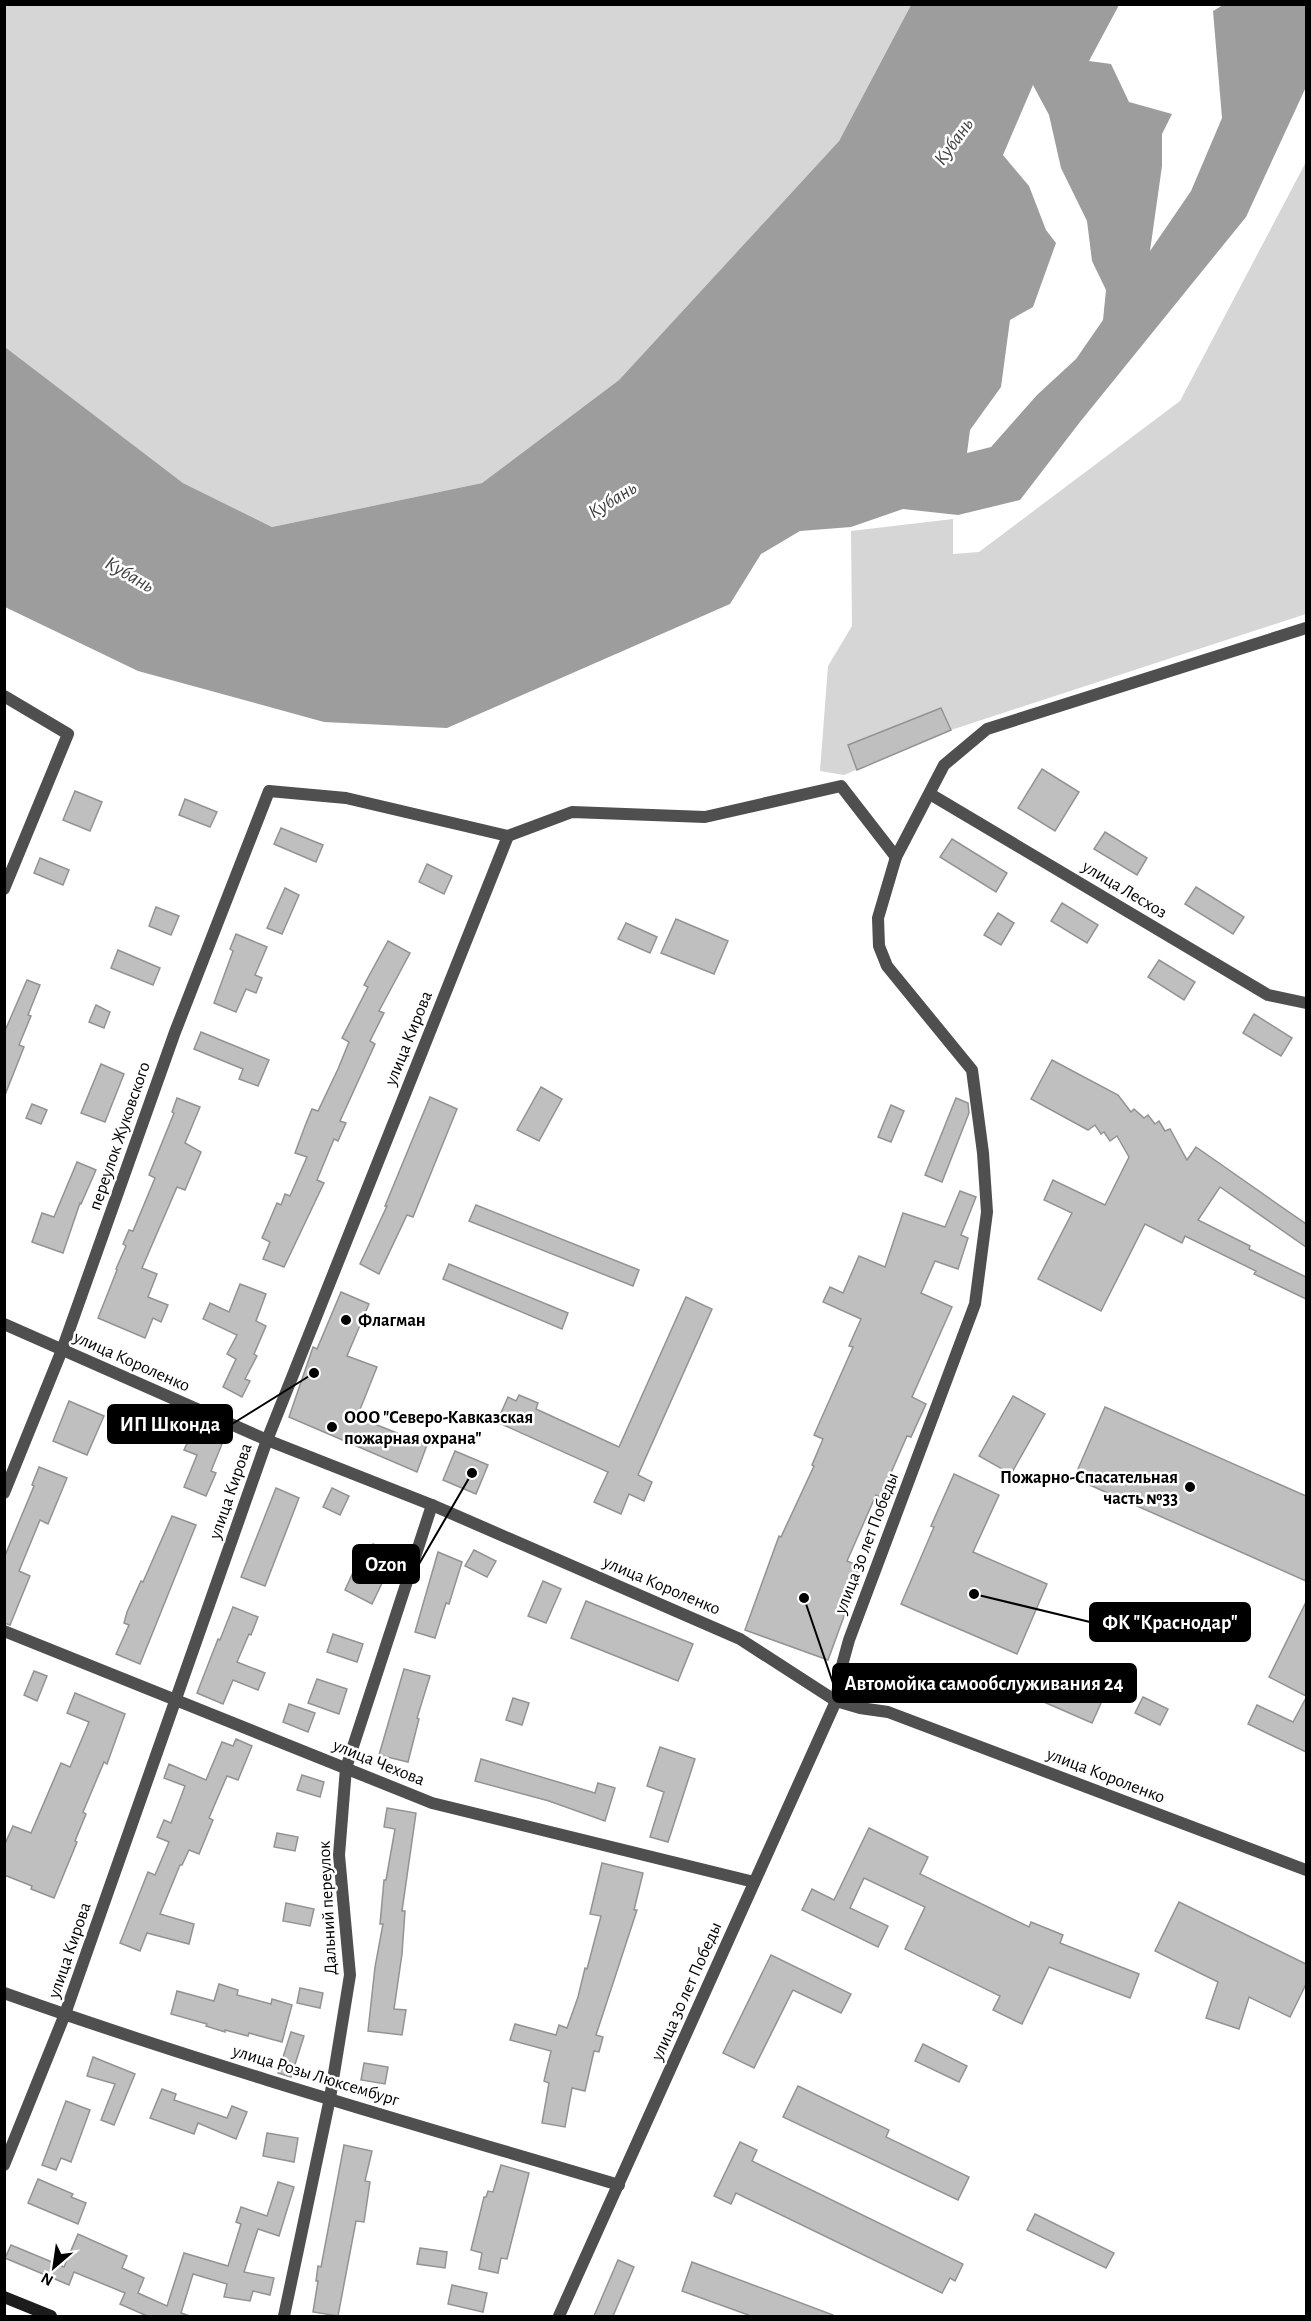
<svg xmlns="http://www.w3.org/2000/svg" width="1311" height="2321" font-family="'Alegreya Sans',sans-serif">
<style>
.green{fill:#d6d6d6}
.water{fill:#9d9d9d;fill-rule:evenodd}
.building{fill:#bfbfbf;stroke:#939393;stroke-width:1.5}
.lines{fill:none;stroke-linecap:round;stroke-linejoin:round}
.minor{stroke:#4f4f4f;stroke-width:12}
.secondary{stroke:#1c1c1c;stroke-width:12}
.poi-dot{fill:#000;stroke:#fff;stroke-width:2}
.labels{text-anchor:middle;stroke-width:5;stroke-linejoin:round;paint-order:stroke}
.street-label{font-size:18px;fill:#000;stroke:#fff}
.poi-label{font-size:18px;font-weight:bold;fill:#000;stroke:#fff;text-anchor:start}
.water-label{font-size:20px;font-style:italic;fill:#3e3e3e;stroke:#fff}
.leader{fill:none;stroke:#000;stroke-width:2}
.callout-dot{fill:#000;stroke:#fff;stroke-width:2}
.callout{fill:#000;stroke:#000;stroke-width:2}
.callout-label{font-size:20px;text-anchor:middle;font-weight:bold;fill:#fff}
</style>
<rect width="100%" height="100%" fill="#fff"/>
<g class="green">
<path d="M4,5H911L839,141L619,380L482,483L272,527L183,483L5,347Z"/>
<path d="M1306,162V614L951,730L844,775L820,771L828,666L852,626L851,531L953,519V554L979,552L1180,401Z"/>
</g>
<path class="water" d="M911,5H1119L1089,61L1111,64L1129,102L1172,114L1162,134V166L1150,251L1191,191L1222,118L1213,11L1223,5H1306V87L1246,217L1080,422L1020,500L958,515L903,509L851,527L800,531L761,554L730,604L447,728L324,722L138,671L5,607V347L183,483L272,527L482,483L619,380L839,141ZM1033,85L1049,115L1061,168L1087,221L1092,261L1106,290L1103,320L1076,359L1037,395L991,447L967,453L970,430L1001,387L1010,320L1033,307L1056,243L1046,230L1029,186L1003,155Z"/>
<g class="building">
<path d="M941,708L951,730L857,770L848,745Z"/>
<path d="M1042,769L1079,792L1055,831L1018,808Z"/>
<path d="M75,791L102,802L90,831L63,820Z"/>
<path d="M185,799L217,812L210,827L179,815Z"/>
<path d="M281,828L323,845L316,862L274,844Z"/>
<path d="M1105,832L1147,858L1137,875L1094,849Z"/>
<path d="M952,839L1007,873L996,892L940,857Z"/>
<path d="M40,858L69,870L63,885L34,873Z"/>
<path d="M427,864L452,876L444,894L419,882Z"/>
<path d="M1196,887L1244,917L1233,934L1185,904Z"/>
<path d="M285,888L299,895L282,934L267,928Z"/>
<path d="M1062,903L1098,925L1087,943L1051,921Z"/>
<path d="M156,907L179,916L171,935L149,926Z"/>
<path d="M998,913L1014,923L1001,945L984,935Z"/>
<path d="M676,919L728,941L714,974L661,953Z"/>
<path d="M626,923L657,937L650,953L618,939Z"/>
<path d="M236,934L267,947L255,975L262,978L256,993L246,989L236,1012L214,1003L233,951L230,949Z"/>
<path d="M388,941L410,953L379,1011L384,1013L370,1041L375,1044L340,1121L346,1123L338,1141L334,1139L317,1180L324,1183L284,1267L263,1259L270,1242L262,1238L277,1203L281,1205L285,1194L290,1196L307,1157L295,1153L305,1126L312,1109L318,1111L338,1069L349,1042L342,1038L368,987L364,985Z"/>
<path d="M118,950L160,968L153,985L111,968Z"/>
<path d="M1159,960L1195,982L1184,1000L1148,977Z"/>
<path d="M27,980L40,985L28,1015L31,1016L19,1045L24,1047L5,1095L4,1033Z"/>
<path d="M96,1005L110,1012L104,1028L89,1022Z"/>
<path d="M1254,1014L1292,1038L1281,1056L1243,1033Z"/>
<path d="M201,1032L269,1060L258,1086L239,1079L243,1069L194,1049Z"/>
<path d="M1052,1060L1118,1095L1131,1112L1134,1109L1144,1118L1148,1115L1155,1124L1159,1121L1165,1131L1170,1129L1187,1160L1196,1147L1306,1224V1247L1220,1187L1198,1220L1250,1246L1249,1249L1306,1277V1299L1254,1274L1256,1271L1185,1236L1182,1243L1145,1224L1101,1311L1038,1279L1072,1213L1044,1200L1053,1180L1105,1205L1129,1157L1117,1136L1110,1141L1104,1132L1101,1134L1095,1125L1088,1130L1031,1099Z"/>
<path d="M101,1064L124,1074L105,1122L81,1113Z"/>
<path d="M541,1087L562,1099L539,1141L517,1130Z"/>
<path d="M430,1097L457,1109L413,1217L407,1215L379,1274L360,1264L387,1206H385Z"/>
<path d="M177,1098L200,1107L185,1143L201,1152L185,1190L177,1187L142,1268L157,1274L148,1297L168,1305L161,1322L153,1318L145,1338L98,1318L117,1270L116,1269L126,1246L123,1244L129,1230L133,1231L155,1178L149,1175L174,1113L172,1112Z"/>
<path d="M956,1098L968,1103L969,1113L942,1182L925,1175Z"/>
<path d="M32,1104L47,1110L41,1124L26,1118Z"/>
<path d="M891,1105L904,1111L891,1142L878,1137Z"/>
<path d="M77,1162L96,1170L81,1204L80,1203L63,1253L32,1242L42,1213L54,1217Z"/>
<path d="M960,1191L976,1197L961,1235L968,1238L958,1269L935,1261L921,1293L952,1307L912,1397L926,1404L911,1437L907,1436L887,1482L894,1485L887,1500L876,1495L847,1561L862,1567L828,1660L745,1630L779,1536L781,1537L814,1466L812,1465L823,1439L814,1435L853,1347L849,1346L861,1319L823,1302L830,1287L843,1293L859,1256L885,1267L903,1213L945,1227Z"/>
<path d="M476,1205L639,1270L633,1286L469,1221Z"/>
<path d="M449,1264L568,1313L562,1329L443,1279Z"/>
<path d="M240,1284L266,1294L256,1321L266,1326L254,1354L257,1356L245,1379L250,1381L242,1397L223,1387L236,1359L227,1354L237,1335L203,1319L210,1303L229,1312Z"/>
<path d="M341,1292L369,1304L347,1356L377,1367L357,1417L427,1445L417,1472L289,1417L313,1347L317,1349Z"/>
<path d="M686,1297L712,1309L638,1475L652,1482L644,1501L629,1494L621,1514L594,1502L608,1472L497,1422L508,1397L516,1401L519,1395L538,1403L536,1409L619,1447Z"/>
<path d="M1013,1396L1045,1414L1011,1474L979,1456Z"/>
<path d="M69,1401L104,1416L87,1455L53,1441Z"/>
<path d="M1105,1407L1306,1496V1581L1074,1478Z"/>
<path d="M192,1432L222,1444L211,1471L216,1473L206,1496L184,1487L197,1455L184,1450Z"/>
<path d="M455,1451L488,1465L476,1494L443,1480Z"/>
<path d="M39,1467L67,1478L48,1524L40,1520L19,1571L30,1576L10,1625L4,1623V1558L34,1486L32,1485Z"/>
<path d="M954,1474L999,1495L973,1552L1047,1584L1017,1654L901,1604L934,1527L931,1526Z"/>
<path d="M276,1488L299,1498L265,1586L241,1577Z"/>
<path d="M332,1488L349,1496L340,1515L323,1507Z"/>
<path d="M172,1516L196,1525L140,1664L116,1654L129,1625L124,1623L127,1612L141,1581L143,1582Z"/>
<path d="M373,1544L396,1554L372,1604L345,1590L355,1568L361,1571Z"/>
<path d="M474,1550L496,1561L487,1577L465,1566Z"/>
<path d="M438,1552L462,1562L449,1604L446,1603L435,1638L415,1632Z"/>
<path d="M543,1581L561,1589L546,1623L528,1616Z"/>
<path d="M586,1601L693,1644L678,1681L571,1638Z"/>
<path d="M1306,1602V1696L1269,1677Z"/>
<path d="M233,1607L258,1617L251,1635L249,1634L237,1662L265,1673L258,1690L233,1680L223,1704L197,1693L218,1639L220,1640Z"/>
<path d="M333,1634L363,1644L357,1662L327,1652Z"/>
<path d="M404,1669L430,1676L417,1718L419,1719L408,1762L379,1755Z"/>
<path d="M1058,1669L1107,1690L1092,1723L1044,1702Z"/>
<path d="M34,1671L47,1676L37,1701L24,1695Z"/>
<path d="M317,1679L347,1689L339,1714L308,1703Z"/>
<path d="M75,1693L125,1714L107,1764L104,1762L83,1812L86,1814L75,1841L77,1842L54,1898L31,1889L32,1886L4,1875V1846L13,1826L31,1833L61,1763L70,1767L89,1722L67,1713Z"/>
<path d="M1143,1697L1168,1709L1160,1725L1135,1713Z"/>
<path d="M513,1698L529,1703L522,1725L506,1720Z"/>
<path d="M1306,1698V1752L1248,1724L1257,1705L1293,1722Z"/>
<path d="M289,1704L315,1713L308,1732L283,1722Z"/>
<path d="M236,1739L252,1746L238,1780L227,1776L209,1818L213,1820L199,1854L189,1850L182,1865H180L160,1914L194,1924L189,1944L147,1933L140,1951L120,1943L148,1872L155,1875L169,1842L157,1837L164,1820L171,1823L185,1786L164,1778L169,1764L206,1780L222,1742L233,1746Z"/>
<path d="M660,1747L695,1759L668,1842L650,1837L664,1792L647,1786Z"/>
<path d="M481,1759L595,1793L598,1783L615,1788L605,1821L549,1801L475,1781Z"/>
<path d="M302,1775L324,1782L320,1797L297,1790Z"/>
<path d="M387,1808L416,1813L402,1911H405L402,1954L394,2009L406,2010L402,2035L368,2031L375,1967L383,1924H380L384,1880H386L395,1829L384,1827Z"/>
<path d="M869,1828L928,1857L920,1874L1029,1927L1031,1922L1063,1935L1060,1943L1139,1974L1130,1998L1049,1967L1022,2024L993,2010L1000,1996L905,1949L925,1907L864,1878L850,1908L888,1926L878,1947L802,1910L812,1889L834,1900Z"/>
<path d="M277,1833L298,1837L295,1851L274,1847Z"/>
<path d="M602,1863L643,1873L634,1910H637L596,2035L603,2037L599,2052L594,2051L585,2091L572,2088L565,2127L542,2123L549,2083L544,2081L551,2051L510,2040L515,2024L556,2035L559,2025L567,2028L578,1997L585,1968L587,1969L601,1916L590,1914Z"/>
<path d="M1179,1902L1306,1964V1984L1290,2017L1249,1997L1239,2029L1206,2018L1218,1982L1155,1951Z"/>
<path d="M286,1903L314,1909L310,1926L283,1921Z"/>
<path d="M771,1955L851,1994L841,2013L793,1990L754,2068L723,2053Z"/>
<path d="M219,1984L238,1990L237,1995L271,2004L272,1999L292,2005L282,2042L249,2033L248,2036L225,2030V2032L206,2026L207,2024L171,2014L177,1991L214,2001Z"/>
<path d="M300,1988L323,1993L320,2008L297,2003Z"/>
<path d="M291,2032L304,2036L291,2077L278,2073Z"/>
<path d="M923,2044L967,2066L959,2082L915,2061Z"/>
<path d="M93,2057L135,2074L114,2125L101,2120L115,2084L87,2076Z"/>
<path d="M364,2063L388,2067L385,2084L361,2080Z"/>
<path d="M798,2086L889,2130L886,2137L969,2177L958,2200L783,2117Z"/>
<path d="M162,2089L176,2094L174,2100L227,2118L232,2106L247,2112L236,2139L198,2123L194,2134L150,2118Z"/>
<path d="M66,2101L90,2110L71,2162L61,2158L56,2170L42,2165Z"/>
<path d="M267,2133L298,2138L294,2162L263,2156Z"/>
<path d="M740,2142L757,2150L752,2161L963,2264L955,2281L950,2278L942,2293L736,2193L731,2204L714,2196Z"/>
<path d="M344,2145L372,2151L365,2181L370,2182L364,2222L356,2221L338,2316L313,2312L318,2281H316L318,2266L321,2267Z"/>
<path d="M501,2165L529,2173L507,2259L501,2258L498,2273L479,2269L482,2253L471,2250L484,2197H486L488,2191L493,2192Z"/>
<path d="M38,2179L73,2194L71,2197L86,2203L78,2224L28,2203Z"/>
<path d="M278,2182L294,2187L279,2236L258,2229L244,2272L274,2278L270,2295L253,2291L250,2301L224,2297L227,2284L193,2274L181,2313L190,2316H147L120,2304L125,2293L74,2272L69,2285L5,2258L11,2245L64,2267L78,2234L127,2256L122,2268L144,2278L138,2293L167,2306L184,2253L228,2266L241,2224L236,2222L241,2207L267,2216Z"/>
<path d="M1035,2214L1114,2253L1106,2268L1027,2230Z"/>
<path d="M420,2248L447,2252L445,2268L417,2264Z"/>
<path d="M618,2260L634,2267L613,2316H594Z"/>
<path d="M692,2262L833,2315V2316H751L682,2291Z"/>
<path d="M452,2285L487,2293L483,2312L448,2304Z"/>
</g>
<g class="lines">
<g class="minor">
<path d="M4,696L68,734L4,889"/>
<path d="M930,794L1268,995L1306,1003"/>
<path d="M4,1324L267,1440L432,1505L740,1639L836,1701L860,1708L888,1712L1306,1870"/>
<path d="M4,1493L62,1350L175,1032L269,791L346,798L508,836L572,812L705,817L841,786L896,857"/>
<path d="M4,1631L432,1803L754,1882"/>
<path d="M4,1993C206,2065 413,2124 619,2185"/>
<path d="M4,2165L65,2014L267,1440L508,836"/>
<path d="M284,2316L330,2098L350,1975L339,1855L346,1768L432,1505"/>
<path d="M559,2316L836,1701L841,1669L849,1640L975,1304L987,1212L983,1153L972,1070L887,966L879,946L878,918L896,857L944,765L987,729L1306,628"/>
</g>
<path class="secondary" d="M4,2297L51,2316"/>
</g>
<g class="poi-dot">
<circle cx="346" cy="1320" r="6"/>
<circle cx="332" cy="1427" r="6"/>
<circle cx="1190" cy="1487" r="6"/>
</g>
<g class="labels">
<g class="street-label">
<text transform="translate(1125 889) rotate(31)" y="6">улица Лесхоз</text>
<text transform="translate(408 1038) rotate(-68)" y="6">улица Кирова</text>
<text transform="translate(119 1136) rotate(-71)" y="6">переулок Жуковского</text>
<text transform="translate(132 1361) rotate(24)" y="6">улица Короленко</text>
<text transform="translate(230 1491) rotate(-71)" y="6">улица Кирова</text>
<text transform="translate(866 1543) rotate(-69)" y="6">улица 30 лет Победы</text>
<text transform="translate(662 1585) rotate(23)" y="6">улица Короленко</text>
<text transform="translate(379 1762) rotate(22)" y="6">улица Чехова</text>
<text transform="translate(1106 1775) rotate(21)" y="6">улица Короленко</text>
<text transform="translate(327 1908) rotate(-93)" y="6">Дальний переулок</text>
<text transform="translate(69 1950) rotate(-71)" y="6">улица Кирова</text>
<text transform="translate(686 1991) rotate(-66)" y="6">улица 30 лет Победы</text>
<text transform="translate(316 2075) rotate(17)" y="6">улица Розы Люксембург</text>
</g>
<g class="poi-label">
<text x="358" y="1326">Флагман</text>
<text x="344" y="1423">ООО "Северо-Кавказская<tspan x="344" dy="21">пожарная охрана"</tspan></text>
<text x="1178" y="1483" text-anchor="end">Пожарно-Спасательная<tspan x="1178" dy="21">часть №33</tspan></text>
</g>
<g class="water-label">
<text transform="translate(953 141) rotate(-54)" y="7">Кубань</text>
<text transform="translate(612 499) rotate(-32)" y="7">Кубань</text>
<text transform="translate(130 574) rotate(30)" y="7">Кубань</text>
</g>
</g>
<path class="leader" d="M314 1373L232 1424M472 1473L419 1564M974 1594L1090 1622M804 1598L833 1683"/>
<g class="callout-dot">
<circle cx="314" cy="1373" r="6"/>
<circle cx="472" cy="1473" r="6"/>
<circle cx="974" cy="1594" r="6"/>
<circle cx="804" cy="1598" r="6"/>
</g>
<g class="callout">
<rect x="108" y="1405" width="124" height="38" rx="6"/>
<rect x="353" y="1545" width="66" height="38" rx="6"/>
<rect x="1090" y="1603" width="160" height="38" rx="6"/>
<rect x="833" y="1664" width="303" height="38" rx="6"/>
</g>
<g class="callout-label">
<text x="170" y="1431">ИП Шконда</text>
<text x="386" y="1571">Ozon</text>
<text x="1170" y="1629">ФК "Краснодар"</text>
<text x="984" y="1690">Автомойка самообслуживания 24</text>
</g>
<rect width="1311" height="2321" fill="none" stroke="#000000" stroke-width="12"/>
<g transform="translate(54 2267) rotate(209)" stroke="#ffffff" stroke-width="4.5" paint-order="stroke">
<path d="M0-4.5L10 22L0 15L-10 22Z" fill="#000000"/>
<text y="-9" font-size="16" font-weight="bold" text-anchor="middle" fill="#000000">N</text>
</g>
</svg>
